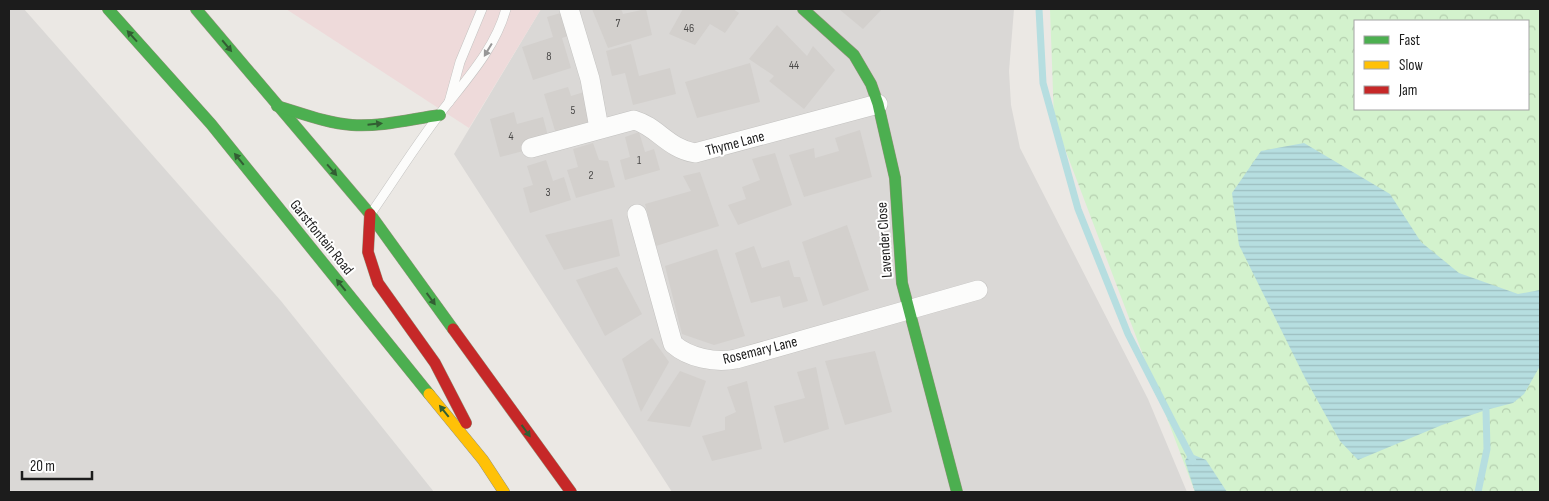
<svg xmlns="http://www.w3.org/2000/svg" width="1549" height="501" font-family="'Sofia Sans Condensed',sans-serif">
<style>
.residential{fill:#dad8d6}
.commercial{fill:#eedada}
.park{fill:url(#park-crowns);fill-rule:evenodd}
.water{fill:url(#water-rules)}
.lines{fill:none;stroke-linecap:round;stroke-linejoin:round}
.stream{stroke:#b6dee0;stroke-width:7}
.building{fill:#d3d0cd}
.lane-casing{stroke:#c3c2c0;stroke-width:10}
.street-casing{stroke:#c3c2c0;stroke-width:20}
.fast-casing{stroke:#95937c;stroke-width:12}
.slow-casing{stroke:#95937c;stroke-width:12}
.jam-casing{stroke:#95937c;stroke-width:12}
.lane{stroke:#fcfcfb;stroke-width:9}
.street{stroke:#fcfcfb;stroke-width:19}
.fast{stroke:#4caf50;stroke-width:11}
.slow{stroke:#ffc107;stroke-width:11}
.jam{stroke:#c62828;stroke-width:11}
.oneway{fill:#325e33}
.oneway2{fill:#979797}
.labels{text-anchor:middle;stroke-width:4;stroke-linejoin:round;paint-order:stroke}
.number-label{font-size:12px;fill:#4a4948}
.street-label{font-size:15px;fill:#1c1c1c;stroke:#fff}
</style>
<defs>
<pattern id="park-crowns" width="20" height="18" patternUnits="userSpaceOnUse" patternTransform="scale(1.25)"><rect width="20" height="18" fill="#d3f2cd"/><path d="M2 6a3 3 0 1 1 6 0M12 15a3 3 0 1 1 6 0" fill="none" stroke="#b5cfaf"/></pattern>
<pattern id="water-rules" width="6" height="5" patternUnits="userSpaceOnUse" patternTransform="scale(1.25)"><rect width="6" height="5" fill="#b6dee0"/><path d="M0 2.5h6" fill="none" stroke="#9cbec0"/></pattern>
</defs>
<rect width="100%" height="100%" fill="#ebe8e4"/>
<g class="residential">
<path d="M9,9H24L281,301L434,492H9Z"/>
<path d="M541,9H1014L1009,71L1011,105L1020,148L1148,399L1187,492H672L454,154Z"/>
</g>
<path class="commercial" d="M286,9H541L469,128Z"/>
<path class="park" d="M1050,9H1540V492H1195L1054,120ZM1355,21H1528V109H1355Z"/>
<g class="water">
<path d="M1304,143L1390,194L1421,242L1459,273L1518,294L1540,290V366L1524,394L1513,403L1486,410L1442,425L1358,460L1340,441L1305,378L1239,245L1232,193L1261,151Z"/>
<path d="M1189,453L1206,460L1227,492H1195L1185,461Z"/>
</g>
<g class="lines">
<g class="stream">
<path d="M1039,9L1043,83L1078,209L1128,334L1193,461"/>
<path d="M1478,492L1487,449L1486,410"/>
</g>
</g>
<g class="building">
<path d="M592,9H621L623,14L646,9L652,35L608,48Z"/>
<path d="M683,9H733L739,13L725,33L710,24L695,45L669,34Z"/>
<path d="M839,9H882L863,29Z"/>
<path d="M564,12L571,35L562,38L571,68L533,80L522,47L553,37L547,17Z"/>
<path d="M777,25L807,56L813,46L835,70L804,109L769,81L774,76L749,59Z"/>
<path d="M631,44L639,76L670,68L676,94L633,105L625,73L612,76L606,51Z"/>
<path d="M750,63L760,102L697,118L685,82Z"/>
<path d="M568,87L571,96L584,92L594,123L556,134L544,94Z"/>
<path d="M514,112L517,124L543,117L548,136L527,150L500,157L490,119Z"/>
<path d="M860,130L872,177L804,197L789,155L814,148L815,158L839,151L835,138Z"/>
<path d="M639,132L645,152L654,149L660,170L625,180L620,160L630,157L625,137Z"/>
<path d="M593,143L599,160L608,161L615,187L576,198L567,170L578,167L573,149Z"/>
<path d="M775,153L792,205L738,225L728,205L746,199L742,187L760,180L752,159Z"/>
<path d="M546,160L553,181L564,177L571,200L530,213L523,188L533,185L527,166Z"/>
<path d="M700,172L719,226L656,246L645,204L691,191L683,176Z"/>
<path d="M612,219L620,256L564,270L545,235Z"/>
<path d="M847,225L869,290L823,306L802,242Z"/>
<path d="M754,246L762,268L789,260L794,277H800L808,301L783,308L780,296L751,303L735,253Z"/>
<path d="M717,249L745,336L714,345L682,334L665,266Z"/>
<path d="M617,267L642,314L605,336L576,280Z"/>
<path d="M652,338L669,362L641,412L622,359Z"/>
<path d="M875,351L892,412L845,425L825,361Z"/>
<path d="M816,367L829,429L784,443L774,406L805,398L797,372Z"/>
<path d="M680,371L706,381L690,427L647,421Z"/>
<path d="M747,381L762,449L712,461L702,436L725,430V417L736,412L727,387Z"/>
</g>
<g class="lines">
<g class="lane-casing">
<g id="lane">
<path d="M449,102L460,62L482,9"/>
<path d="M372,212C397,176 421,137 449,102C472,73 496,45 506,9"/>
</g>
</g>
<g class="street-casing">
<g id="street">
<path d="M569,9L590,79L599,128"/>
<path d="M531,148L634,120C658,127 667,148 695,153L878,104"/>
<path d="M637,214L673,344C689,358 715,363 736,359L978,290"/>
</g>
</g>
<g class="fast-casing">
<g id="fast">
<path d="M108,9L211,124L429,394"/>
<path d="M196,9L370,214L453,329"/>
<path d="M803,9L854,55L871,84L878,104L895,178L902,283L957,492"/>
<path d="M277,106C301,113 326,123 352,125C381,127 411,119 440,115"/>
</g>
</g>
<g class="slow-casing">
<path id="slow" d="M429,394L483,460L504,492"/>
</g>
<g class="jam-casing">
<g id="jam">
<path d="M370,214L368,252L378,283L435,363L466,423"/>
<path d="M453,329L571,492"/>
</g>
</g>
<use href="#lane" class="lane"/>
<use href="#street" class="street"/>
<use href="#fast" class="fast"/>
<use href="#slow" class="slow"/>
<use href="#jam" class="jam"/>
</g>
<defs><path id="oneway-solid" d="M-6-.8H1V-3.2L6.5 0L1 3.2V.8H-6Z" transform="scale(1.25)"/></defs>
<g class="oneway">
<use href="#oneway-solid" transform="translate(132 36) rotate(-132)"/>
<use href="#oneway-solid" transform="translate(227 46) rotate(50)"/>
<use href="#oneway-solid" transform="translate(375 124) rotate(-6)"/>
<use href="#oneway-solid" transform="translate(239 159) rotate(-129)"/>
<use href="#oneway-solid" transform="translate(332 170) rotate(49)"/>
<use href="#oneway-solid" transform="translate(341 285) rotate(-129)"/>
<use href="#oneway-solid" transform="translate(431 299) rotate(54)"/>
<use href="#oneway-solid" transform="translate(444 411) rotate(-129)"/>
<use href="#oneway-solid" transform="translate(526 431) rotate(54)"/>
</g>
<use class="oneway2" href="#oneway-solid" transform="translate(488 50) rotate(121)"/>
<g class="labels">
<g class="number-label">
<text x="618" y="27">7</text>
<text x="689" y="32">46</text>
<text x="549" y="60">8</text>
<text x="794" y="69">44</text>
<text x="573" y="114">5</text>
<text x="511" y="140">4</text>
<text x="639" y="164">1</text>
<text x="591" y="179">2</text>
<text x="548" y="196">3</text>
</g>
<g class="street-label">
<text transform="translate(735 143) rotate(-15)" y="5">Thyme Lane</text>
<text transform="translate(322 237) rotate(51)" y="5">Garstfontein Road</text>
<text transform="translate(884 240) rotate(-94)" y="5">Lavender Close</text>
<text transform="translate(760 350) rotate(-14)" y="5">Rosemary Lane</text>
</g>
</g>
<rect width="1549" height="501" fill="none" stroke="#1c1c1c" stroke-width="20"/>
<rect x="1354" y="20" width="175" height="90" fill="#ffffff" stroke="#a4a4a4"/>
<rect x="1364" y="36" width="25" height="8" fill="#4caf50" stroke="#a4a4a4"/>
<text x="1399" y="45" font-size="15" fill="#1c1c1c">Fast</text>
<rect x="1364" y="61" width="25" height="8" fill="#ffc107" stroke="#a4a4a4"/>
<text x="1399" y="70" font-size="15" fill="#1c1c1c">Slow</text>
<rect x="1364" y="86" width="25" height="8" fill="#c62828" stroke="#a4a4a4"/>
<text x="1399" y="95" font-size="15" fill="#1c1c1c">Jam</text>
<path d="M22 471v8h70v-8" fill="none" stroke="#1c1c1c" stroke-width="2.5"/>
<text x="30" y="471" font-size="15" fill="#1c1c1c" stroke="#ffffff" stroke-width="4" paint-order="stroke">20 m</text>
</svg>
